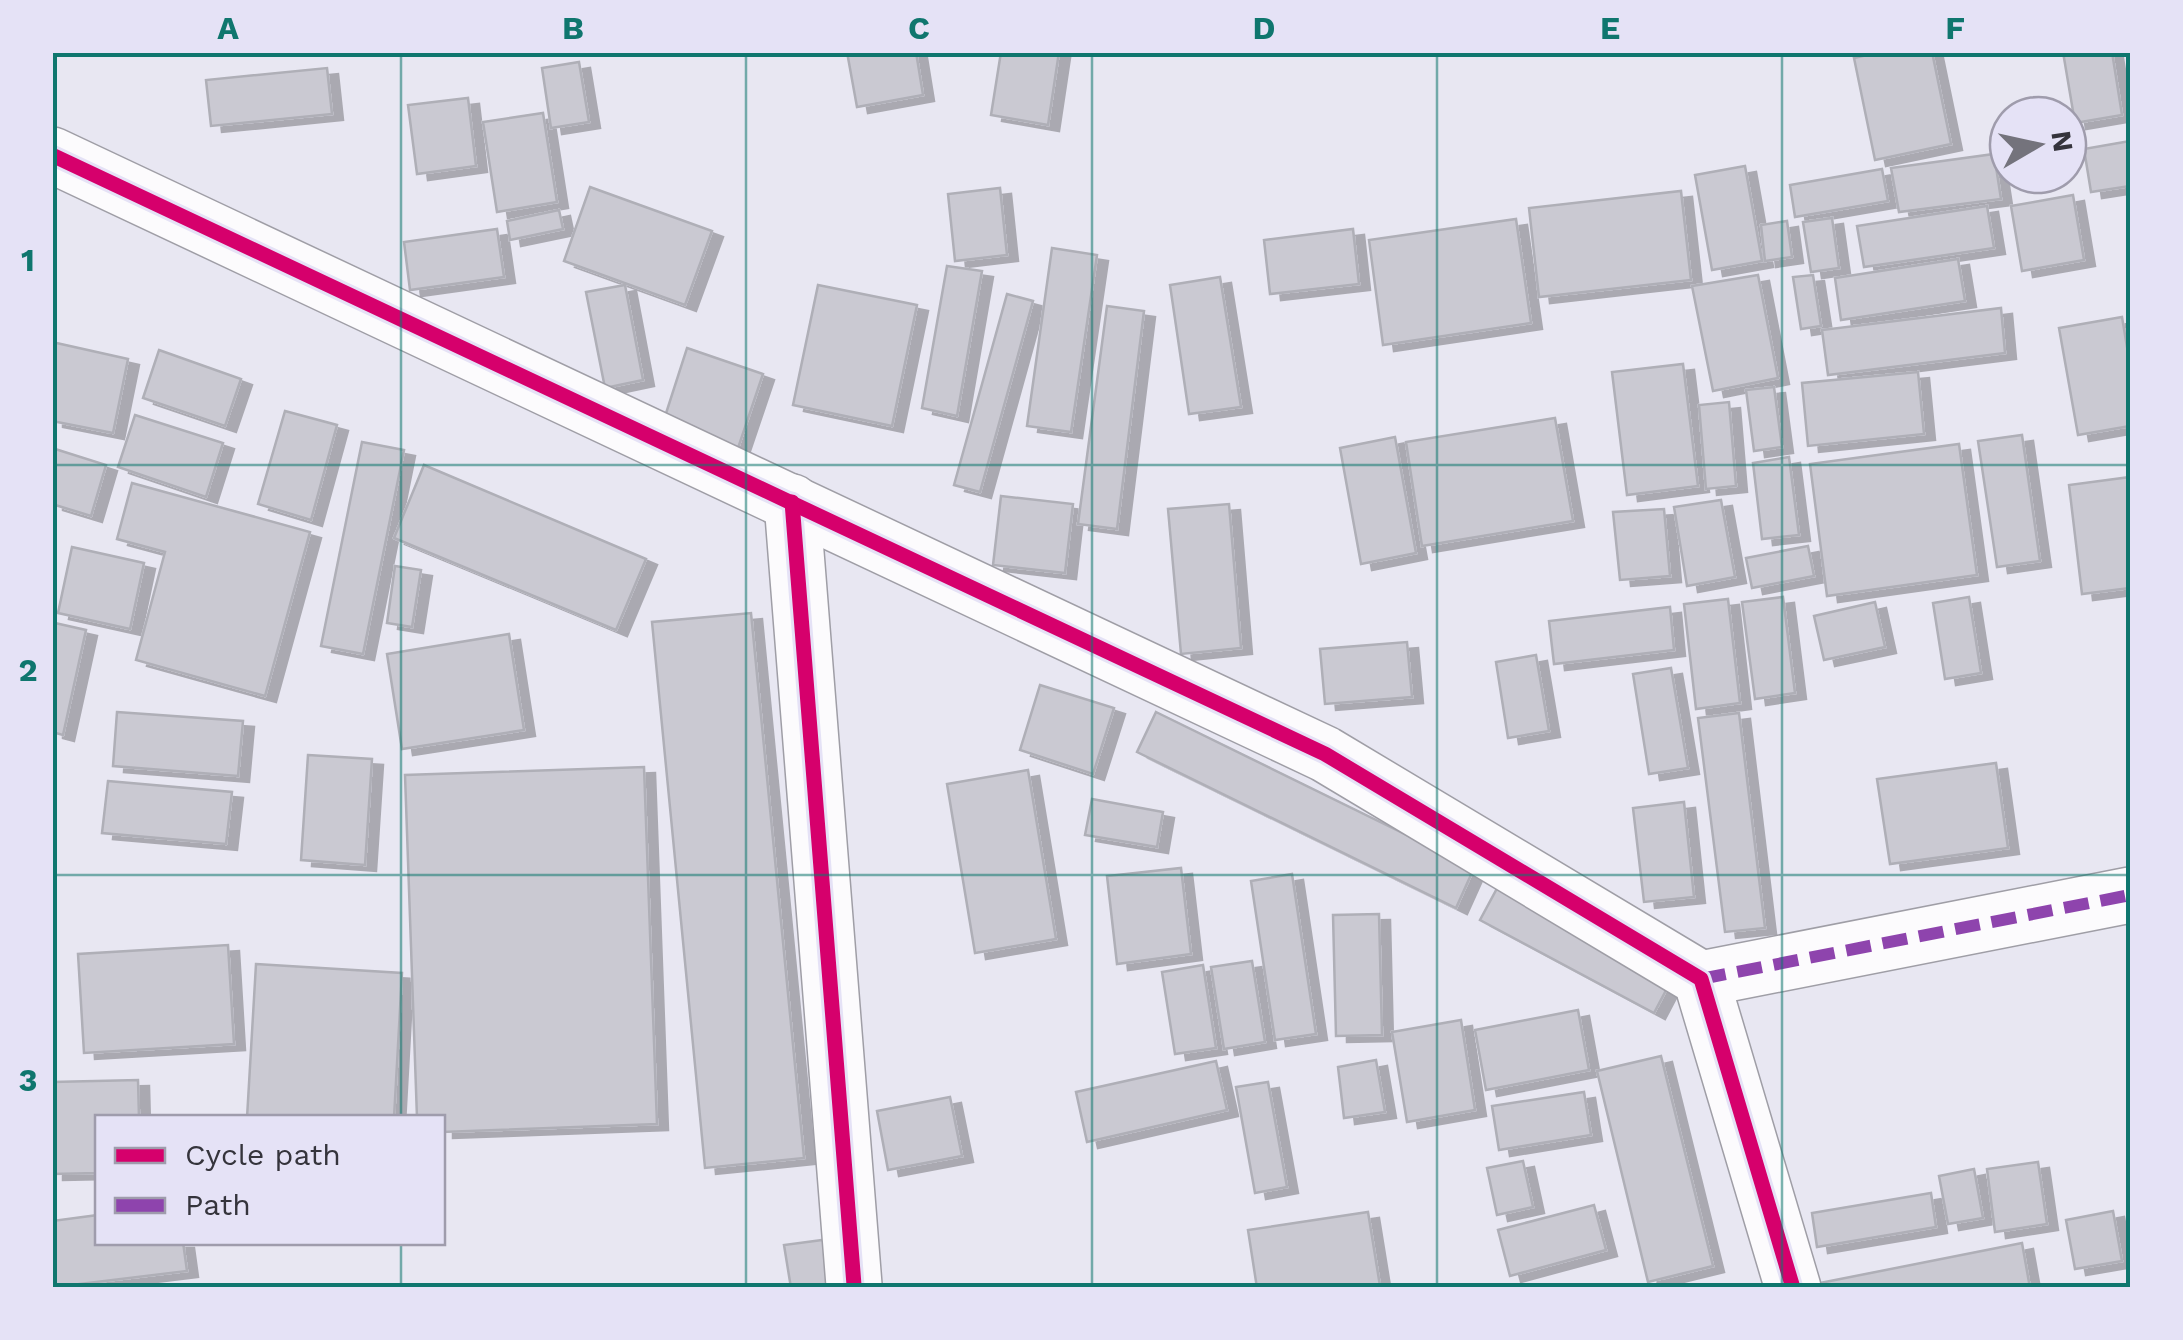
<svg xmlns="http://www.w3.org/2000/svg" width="2183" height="1340" font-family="'Work Sans',sans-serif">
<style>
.building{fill:#cac9d2;stroke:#afafb7;stroke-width:2.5;filter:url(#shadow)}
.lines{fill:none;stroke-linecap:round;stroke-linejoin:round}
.street-casing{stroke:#9f9ea6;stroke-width:58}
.street{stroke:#fcfbfd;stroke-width:55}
.quiet{stroke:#8e44ad;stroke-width:12;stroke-dasharray:25 12;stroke-linecap:butt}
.cycleway-casing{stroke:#e5e2f6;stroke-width:21}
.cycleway{stroke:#d6006c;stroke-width:15}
.grid{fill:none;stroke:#0f766e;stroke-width:2.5;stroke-opacity:0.55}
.neatline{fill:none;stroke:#0f766e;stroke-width:4}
.grid-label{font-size:32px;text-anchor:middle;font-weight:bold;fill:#0f766e}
</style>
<defs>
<filter id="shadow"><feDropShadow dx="11" dy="6" stdDeviation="0" flood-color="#0004"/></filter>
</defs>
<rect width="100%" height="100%" fill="#e8e7f2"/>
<g class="building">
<path d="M847,52H916L923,95L857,107Z"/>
<path d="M1001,52H1059L1048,125L991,115Z"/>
<path d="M1880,52H1932L1951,144L1875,160L1854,58Z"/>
<path d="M2063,52H2112L2122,115L2075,123Z"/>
<path d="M579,62L589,122L551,128L542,68Z"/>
<path d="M327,68L332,114L211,126L206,80Z"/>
<path d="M468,98L476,166L417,174L408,105Z"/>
<path d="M543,113L557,202L497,212L483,122Z"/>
<path d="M2130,141V186L2091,192L2084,149Z"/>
<path d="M1994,154L2001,199L1899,212L1891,168Z"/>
<path d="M1745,166L1762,261L1712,270L1695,175Z"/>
<path d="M1882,169L1888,201L1795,217L1790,185Z"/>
<path d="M590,187L712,231L685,305L564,261Z"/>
<path d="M1000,188L1007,255L955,261L948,194Z"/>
<path d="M1681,191L1691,280L1539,297L1529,208Z"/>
<path d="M2073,195L2084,260L2022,271L2011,206Z"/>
<path d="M1987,206L1994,248L1864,267L1857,226Z"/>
<path d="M559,210L563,229L510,240L507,221Z"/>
<path d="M1832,218L1839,268L1811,272L1803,222Z"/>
<path d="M1516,219L1531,323L1383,345L1369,240Z"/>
<path d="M1787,221L1792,257L1765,261L1761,225Z"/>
<path d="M497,229L504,277L410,290L404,242Z"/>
<path d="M1353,229L1359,284L1270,294L1264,240Z"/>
<path d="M1052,248L1097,255L1071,432L1027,426Z"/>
<path d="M1958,259L1965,301L1841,320L1835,278Z"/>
<path d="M947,266L982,271L957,416L922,408Z"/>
<path d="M1758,275L1778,378L1713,391L1692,286Z"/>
<path d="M1813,275L1821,326L1801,329L1793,277Z"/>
<path d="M1220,277L1241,407L1189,414L1170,285Z"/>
<path d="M625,285L643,380L605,388L586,292Z"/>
<path d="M818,285L917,305L892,426L793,405Z"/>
<path d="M1007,294L1033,301L980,492L954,485Z"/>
<path d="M1107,306L1144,311L1117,529L1078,524Z"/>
<path d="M2001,308L2005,353L1828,375L1822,330Z"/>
<path d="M2122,317L2130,365V426L2078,435L2059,328Z"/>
<path d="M52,342L128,359L113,433L52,421Z"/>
<path d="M687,348L763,374L735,457L660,432Z"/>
<path d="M159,350L241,379L225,426L143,398Z"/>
<path d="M1683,364L1698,486L1627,495L1612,372Z"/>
<path d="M1918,372L1924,434L1808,446L1802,383Z"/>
<path d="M1774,387L1782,447L1754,451L1746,390Z"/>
<path d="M1729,402L1736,486L1706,489L1699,405Z"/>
<path d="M285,411L337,425L311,520L258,504Z"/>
<path d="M135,415L223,443L206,497L118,467Z"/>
<path d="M1555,418L1573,521L1422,546L1406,442Z"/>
<path d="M2022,435L2040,561L1997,567L1978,441Z"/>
<path d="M1395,437L1416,553L1361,564L1340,448Z"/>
<path d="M362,442L404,450L363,654L321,646Z"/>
<path d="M1959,444L1977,575L1827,596L1810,464Z"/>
<path d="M52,448L106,465L91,516L52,504Z"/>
<path d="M1789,457L1799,535L1762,539L1753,463Z"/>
<path d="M424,465L646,559L616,630L394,538Z"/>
<path d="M2130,477V588L2082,594L2069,485Z"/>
<path d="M132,483L310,532L265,696L136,660L165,552L117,539Z"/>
<path d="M1001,496L1073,504L1065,573L993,565Z"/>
<path d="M1721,500L1735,577L1687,586L1674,507Z"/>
<path d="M1229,504L1241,648L1181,654L1168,509Z"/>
<path d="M1664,509L1670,576L1620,580L1613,512Z"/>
<path d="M1808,546L1814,576L1752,588L1746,558Z"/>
<path d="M72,547L144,563L130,629L58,613Z"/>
<path d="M395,566L421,570L412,627L387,623Z"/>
<path d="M1783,597L1795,693L1755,699L1742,602Z"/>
<path d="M1969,597L1981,673L1945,679L1933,603Z"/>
<path d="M1728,599L1740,703L1696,709L1684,604Z"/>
<path d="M1875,602L1885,647L1824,660L1814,616Z"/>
<path d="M1670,607L1674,650L1554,664L1549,621Z"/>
<path d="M751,613L804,1158L705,1168L652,622Z"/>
<path d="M55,623L86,630L63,735L52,732Z"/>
<path d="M509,634L524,730L402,749L387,654Z"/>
<path d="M1407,642L1412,697L1325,704L1320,649Z"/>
<path d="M1536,655L1549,731L1508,738L1496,662Z"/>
<path d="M1671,668L1688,768L1649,774L1633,674Z"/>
<path d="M1040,685L1114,708L1093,774L1020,750Z"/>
<path d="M117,712L243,721L238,776L113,766Z"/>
<path d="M1156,712L1474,868L1456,908L1137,752Z"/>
<path d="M1739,713L1765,928L1725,932L1698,718Z"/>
<path d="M308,755L372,759L365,865L301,860Z"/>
<path d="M1996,763L2008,848L1890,864L1877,779Z"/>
<path d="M644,767L657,1124L442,1132V1118H417L405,775Z"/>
<path d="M1028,770L1056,939L975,953L947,784Z"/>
<path d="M108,781L232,792L226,844L102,833Z"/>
<path d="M1092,799L1163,812L1157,847L1085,835Z"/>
<path d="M1684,802L1694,897L1644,902L1633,808Z"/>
<path d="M1181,868L1191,954L1117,964L1107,876Z"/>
<path d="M1292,874L1316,1034L1275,1040L1251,881Z"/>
<path d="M1501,881L1675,973L1654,1013L1480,920Z"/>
<path d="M1379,914L1382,1035L1336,1036L1333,915Z"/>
<path d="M228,945L234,1044L84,1053L78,954Z"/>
<path d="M1252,961L1265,1042L1224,1049L1211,967Z"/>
<path d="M256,964L402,973L394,1118H247Z"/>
<path d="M1203,965L1216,1048L1175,1054L1162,972Z"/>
<path d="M1578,1010L1589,1070L1486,1090L1475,1030Z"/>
<path d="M1461,1020L1475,1110L1407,1122L1392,1032Z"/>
<path d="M1661,1056L1713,1266L1648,1282L1597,1071Z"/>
<path d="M1376,1060L1385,1112L1344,1118L1338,1067Z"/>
<path d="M1216,1061L1227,1110L1087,1142L1076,1092Z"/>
<path d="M138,1080L139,1118H98V1173L52,1174V1082Z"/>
<path d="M1268,1082L1287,1187L1255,1193L1236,1087Z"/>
<path d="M1584,1092L1591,1135L1499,1150L1492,1106Z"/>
<path d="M950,1097L962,1156L888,1170L877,1111Z"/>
<path d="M1523,1161L1533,1207L1497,1215L1487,1168Z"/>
<path d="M2038,1162L2047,1224L1995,1232L1987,1169Z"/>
<path d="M1974,1169L1983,1218L1948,1224L1939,1176Z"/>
<path d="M1931,1193L1936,1227L1817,1247L1812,1213Z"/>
<path d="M1594,1205L1606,1250L1510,1276L1498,1230Z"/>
<path d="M2113,1211L2122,1261L2075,1269L2066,1220Z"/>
<path d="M1368,1212L1380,1286L1257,1288L1248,1230Z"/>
<path d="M98,1215V1242H183L187,1271L55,1287L52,1221Z"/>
<path d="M830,1239L837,1288H791L784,1245Z"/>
<path d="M2022,1243L2030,1288H1821L1820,1283Z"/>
</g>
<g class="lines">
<g class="street-casing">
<g id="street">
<path d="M52,155L1325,754L1701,979L1793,1288"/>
<path d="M792,502L854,1285"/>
<path d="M1701,979L2130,895"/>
</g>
</g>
<use href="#street" class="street"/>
<path class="quiet" d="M1701,979L2130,895"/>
<g class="cycleway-casing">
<g id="cycleway">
<path d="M52,155L1325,754L1701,979L1793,1288"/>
<path d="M792,502L854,1285"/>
</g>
</g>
<use href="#cycleway" class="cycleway"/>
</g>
<path class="grid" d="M401,52V1118M746,52V1288M1092,52V1288M1437,52V1288M1782,52V1288M52,465H2130M52,875H2130M401,1242V1288"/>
<rect width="2183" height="1340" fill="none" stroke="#e5e2f6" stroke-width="110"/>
<rect x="95" y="1115" width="350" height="130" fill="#e5e2f6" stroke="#9f9cac" stroke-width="2.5"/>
<rect x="115" y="1148" width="50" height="15" fill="#d6006c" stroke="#9f9cac" stroke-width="2.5"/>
<text x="185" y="1165" font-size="30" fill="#35343c">Cycle path</text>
<rect x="115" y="1198" width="50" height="15" fill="#8e44ad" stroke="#9f9cac" stroke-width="2.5"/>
<text x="185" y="1215" font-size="30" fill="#35343c">Path</text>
<g transform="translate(2038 145) rotate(81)"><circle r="48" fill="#e5e2f6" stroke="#9f9cac" stroke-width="2.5"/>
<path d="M0-8L18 38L0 25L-18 38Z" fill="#74737c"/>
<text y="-15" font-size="28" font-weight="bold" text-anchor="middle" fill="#35343c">N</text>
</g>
<rect x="55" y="55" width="2073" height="1230" class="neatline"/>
<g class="grid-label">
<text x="228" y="39">A</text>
<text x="573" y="39">B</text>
<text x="919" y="39">C</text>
<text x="1264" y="39">D</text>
<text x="1610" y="39">E</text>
<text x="1955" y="39">F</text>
<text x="28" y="271">1</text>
<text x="28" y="681">2</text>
<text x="28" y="1091">3</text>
</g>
</svg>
